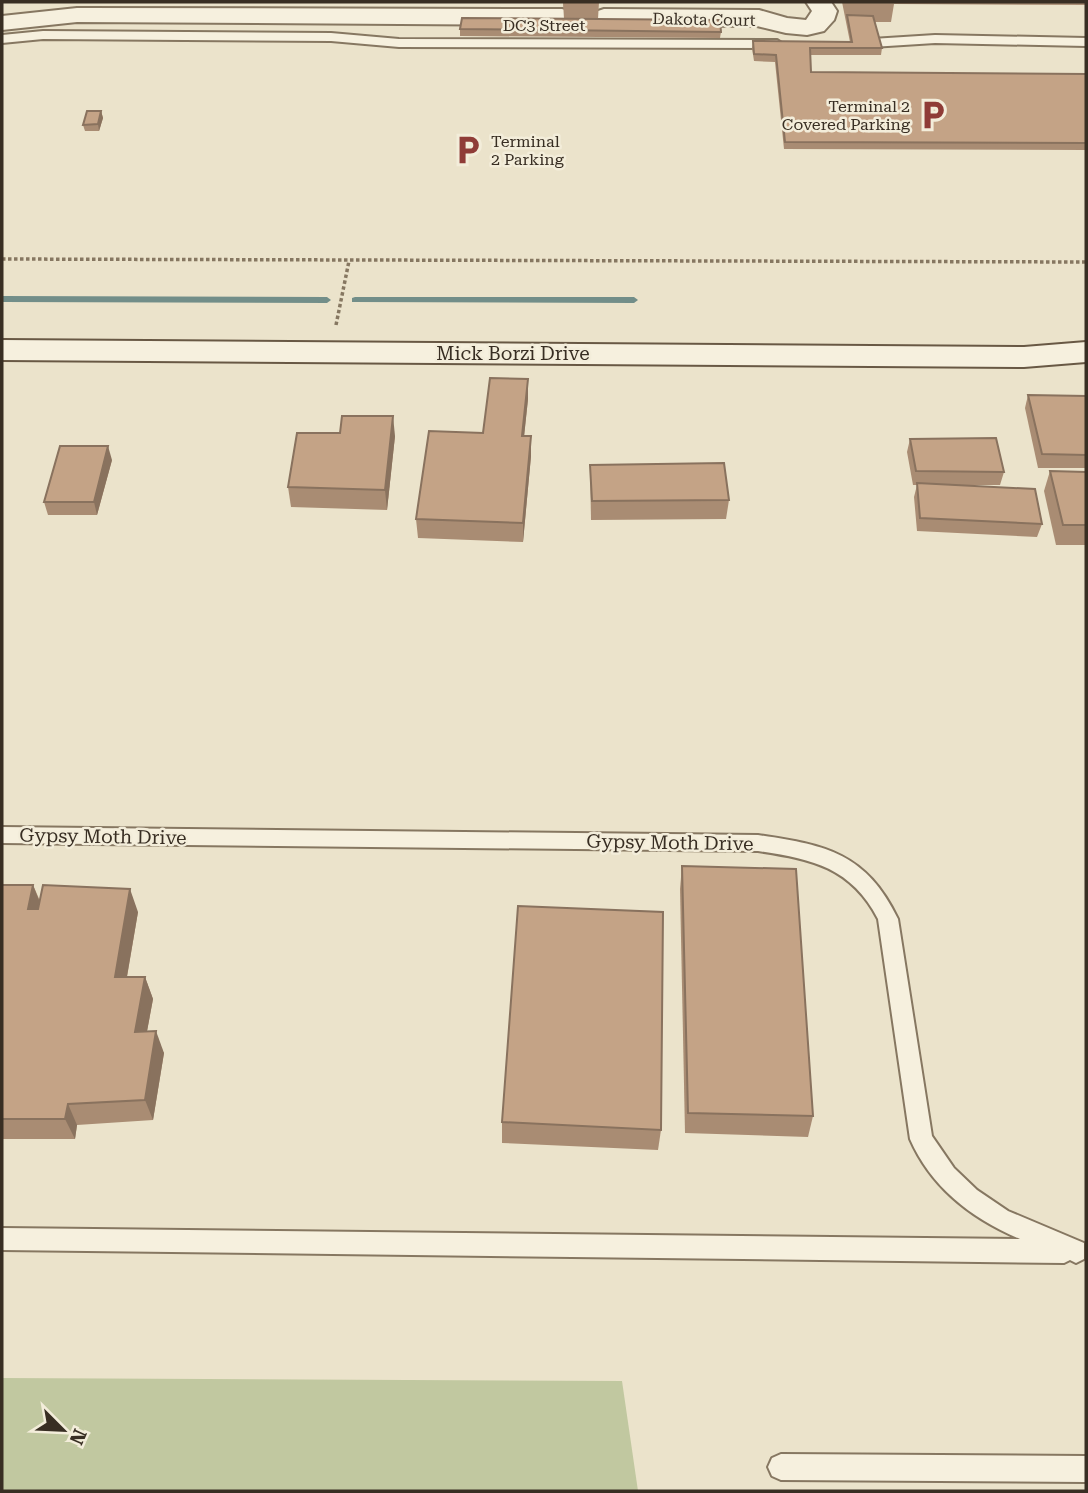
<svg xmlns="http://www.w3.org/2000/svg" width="1088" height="1493" font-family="'Roboto Serif',serif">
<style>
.green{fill:#c1c8a0}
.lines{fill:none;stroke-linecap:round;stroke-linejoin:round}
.stream{fill:#728e89;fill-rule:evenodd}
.street-tunnel{stroke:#c7bfa9;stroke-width:28;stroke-dasharray:28 14;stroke-linecap:butt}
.lane-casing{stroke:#867761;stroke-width:4}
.street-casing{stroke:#867761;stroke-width:4}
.secondary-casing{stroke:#685844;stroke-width:4}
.path{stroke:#867761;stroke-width:3.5;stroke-dasharray:3.5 2.5;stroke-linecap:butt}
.lane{fill:#f6f0de;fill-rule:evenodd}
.street{fill:#f6f0de;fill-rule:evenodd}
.secondary{fill:#f6f0de;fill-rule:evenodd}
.wall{fill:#a98c73}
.shaded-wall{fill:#89725e}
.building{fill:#c4a386;stroke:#89725e;stroke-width:2}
.labels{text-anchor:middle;stroke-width:5;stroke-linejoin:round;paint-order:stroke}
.far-street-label{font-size:16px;fill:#382e23;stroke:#f3edda}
.far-poi-label{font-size:16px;fill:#382e23;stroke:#f3edda;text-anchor:end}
.street-label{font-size:19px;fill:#382e23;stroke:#f3edda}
</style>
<rect width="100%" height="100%" fill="#ebe3cb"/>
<path class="green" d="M2,1378L622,1381L638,1491H2Z"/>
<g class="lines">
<g class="stream">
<path d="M2,296L327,297L331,300L327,303L2,302Z"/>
<path d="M355,297H634L638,300L634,303L352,302V298Z"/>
</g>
<path class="street-tunnel" d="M563,3L605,4"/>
<g class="lane-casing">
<g id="lane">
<path d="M43,31L331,33L399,39L777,40L783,44L777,48L399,47L331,41L43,39L2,43V35Z"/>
<path d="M935,35L1086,38V46L935,43L856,48L850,44L856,40Z"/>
<path d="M2,827L758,835C826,845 866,853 898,919L932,1136L954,1168L977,1190L1008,1211L1084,1243V1259L1076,1263L1070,1260L1064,1263L2,1250V1228L1020,1239C972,1219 931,1187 910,1139L878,919C851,867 811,859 758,851L2,843Z"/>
<path d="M781,1454L1086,1456V1482L781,1480L772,1476L768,1467L772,1458Z"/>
</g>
</g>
<g class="street-casing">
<g id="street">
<path d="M806,2H831L837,11L834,20L824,31L807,35L786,33L757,26L604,25L595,22L591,17L595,12L604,9L759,10L787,18L806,20L812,11Z"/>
<path d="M77,8L562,9L571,12L575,17L571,22L562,25L77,22L2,30V16Z"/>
</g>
</g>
<g class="secondary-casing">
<path id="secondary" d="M2,340L1024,347L1086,342V362L1024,367L2,360Z"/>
</g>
<g class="path">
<path d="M2,259L1085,262"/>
<path d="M336,325L349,261"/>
</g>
<use href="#lane" class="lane"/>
<use href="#street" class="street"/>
<use href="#secondary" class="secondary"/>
</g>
<g class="wall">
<path d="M563,2H599L598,19L721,32L720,38L460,36V29L564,19Z"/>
<path d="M842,2H1086V5L894,4L891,22H875L882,48L881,55H810L811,72L1086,74V150L784,149L775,62L754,61L752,48L753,41L850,42Z"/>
<path d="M101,111L103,118L99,131H85L83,125Z"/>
<path d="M528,379V399L524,436L531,456L523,542L418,538L416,519L483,433Z"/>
<path d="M1028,395L1086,396V468H1038L1025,408Z"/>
<path d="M340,433L395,436L387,510L291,507L288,487Z"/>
<path d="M910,439L1004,472L1000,485H959L1042,524L1037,537L917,531L914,497L917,485H913L907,452Z"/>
<path d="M112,460L97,515H48L44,502Z"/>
<path d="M590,465L729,500L726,519L591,520Z"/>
<path d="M1050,471L1086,472V545H1056L1044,491Z"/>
<path d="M682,866L813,1116L808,1137L685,1133L680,889Z"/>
<path d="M2,885H33L40,901L138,912L127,977H145L153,999L147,1031L164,1053L153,1120L77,1125L75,1139H2Z"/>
<path d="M502,1122L661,1130L658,1150L502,1143Z"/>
</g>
<g class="shaded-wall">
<path d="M101,111L103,118L99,131L98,124Z"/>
<path d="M528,379V399L522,456V436Z"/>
<path d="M393,416L395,436L387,510L385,490Z"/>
<path d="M531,436V456L523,542V523Z"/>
<path d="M108,446L112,460L97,515L94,502Z"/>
<path d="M33,885L42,908L38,931L28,909Z"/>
<path d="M130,889L138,912L123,999L115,977Z"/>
<path d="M145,977L153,999L143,1053L135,1032Z"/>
<path d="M156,1031L164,1053L153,1120L145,1100Z"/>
<path d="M68,1104L77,1125L75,1139L65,1119Z"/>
</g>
<g class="building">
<path d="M847,15L873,16L882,48H810L811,72L1086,74V143L785,142L776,55L754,54L753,41L852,42Z"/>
<path d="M462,18L720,20L721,32L460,29Z"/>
<path d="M87,111H101L98,124L83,125Z"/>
<path d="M490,378L528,379L522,436H531L523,523L416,519L429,431L483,433Z"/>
<path d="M1028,395L1086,396V455L1042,454Z"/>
<path d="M342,416H393L385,490L288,487L297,433H340Z"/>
<path d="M996,438L1004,472L916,471L910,439Z"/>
<path d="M60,446H108L94,502H44Z"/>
<path d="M724,463L729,500L592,501L590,465Z"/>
<path d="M1050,471L1086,472V525H1063Z"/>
<path d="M917,483L1035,489L1042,524L920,518Z"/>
<path d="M682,866L796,869L813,1116L688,1113Z"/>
<path d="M2,885H33L28,909H38L43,885L130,889L115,977H145L135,1032L156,1031L145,1100L68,1104L65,1119H2Z"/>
<path d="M518,906L663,912L661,1130L502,1122Z"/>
</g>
<defs>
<g id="parking-bare" transform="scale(2.415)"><path d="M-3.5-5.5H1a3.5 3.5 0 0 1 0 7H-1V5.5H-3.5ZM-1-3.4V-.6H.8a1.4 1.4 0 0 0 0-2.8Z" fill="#8f3c37" stroke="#f3edda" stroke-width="2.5" paint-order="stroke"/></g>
</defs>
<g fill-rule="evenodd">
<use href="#parking-bare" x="933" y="115"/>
<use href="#parking-bare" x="468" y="150"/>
</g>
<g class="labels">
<g class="far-street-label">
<text transform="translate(704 19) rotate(1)" y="6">Dakota Court</text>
<text x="544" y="31">DC3 Street</text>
</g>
<g class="far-poi-label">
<text x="910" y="112">Terminal 2<tspan x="910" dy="18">Covered Parking</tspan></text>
<text x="491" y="147" text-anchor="start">Terminal<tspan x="491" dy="18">2 Parking</tspan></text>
</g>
<g class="street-label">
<text x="513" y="360">Mick Borzi Drive</text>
<text transform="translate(103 836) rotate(1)" y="7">Gypsy Moth Drive</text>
<text transform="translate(670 842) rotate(1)" y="7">Gypsy Moth Drive</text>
</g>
</g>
<rect width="1088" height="1493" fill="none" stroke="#382e23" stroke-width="7"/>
<g transform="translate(63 1430) rotate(114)" stroke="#f3edda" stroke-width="5" paint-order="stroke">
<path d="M0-5L12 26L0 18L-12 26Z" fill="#382e23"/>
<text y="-10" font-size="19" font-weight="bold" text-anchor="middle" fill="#382e23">N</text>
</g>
</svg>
